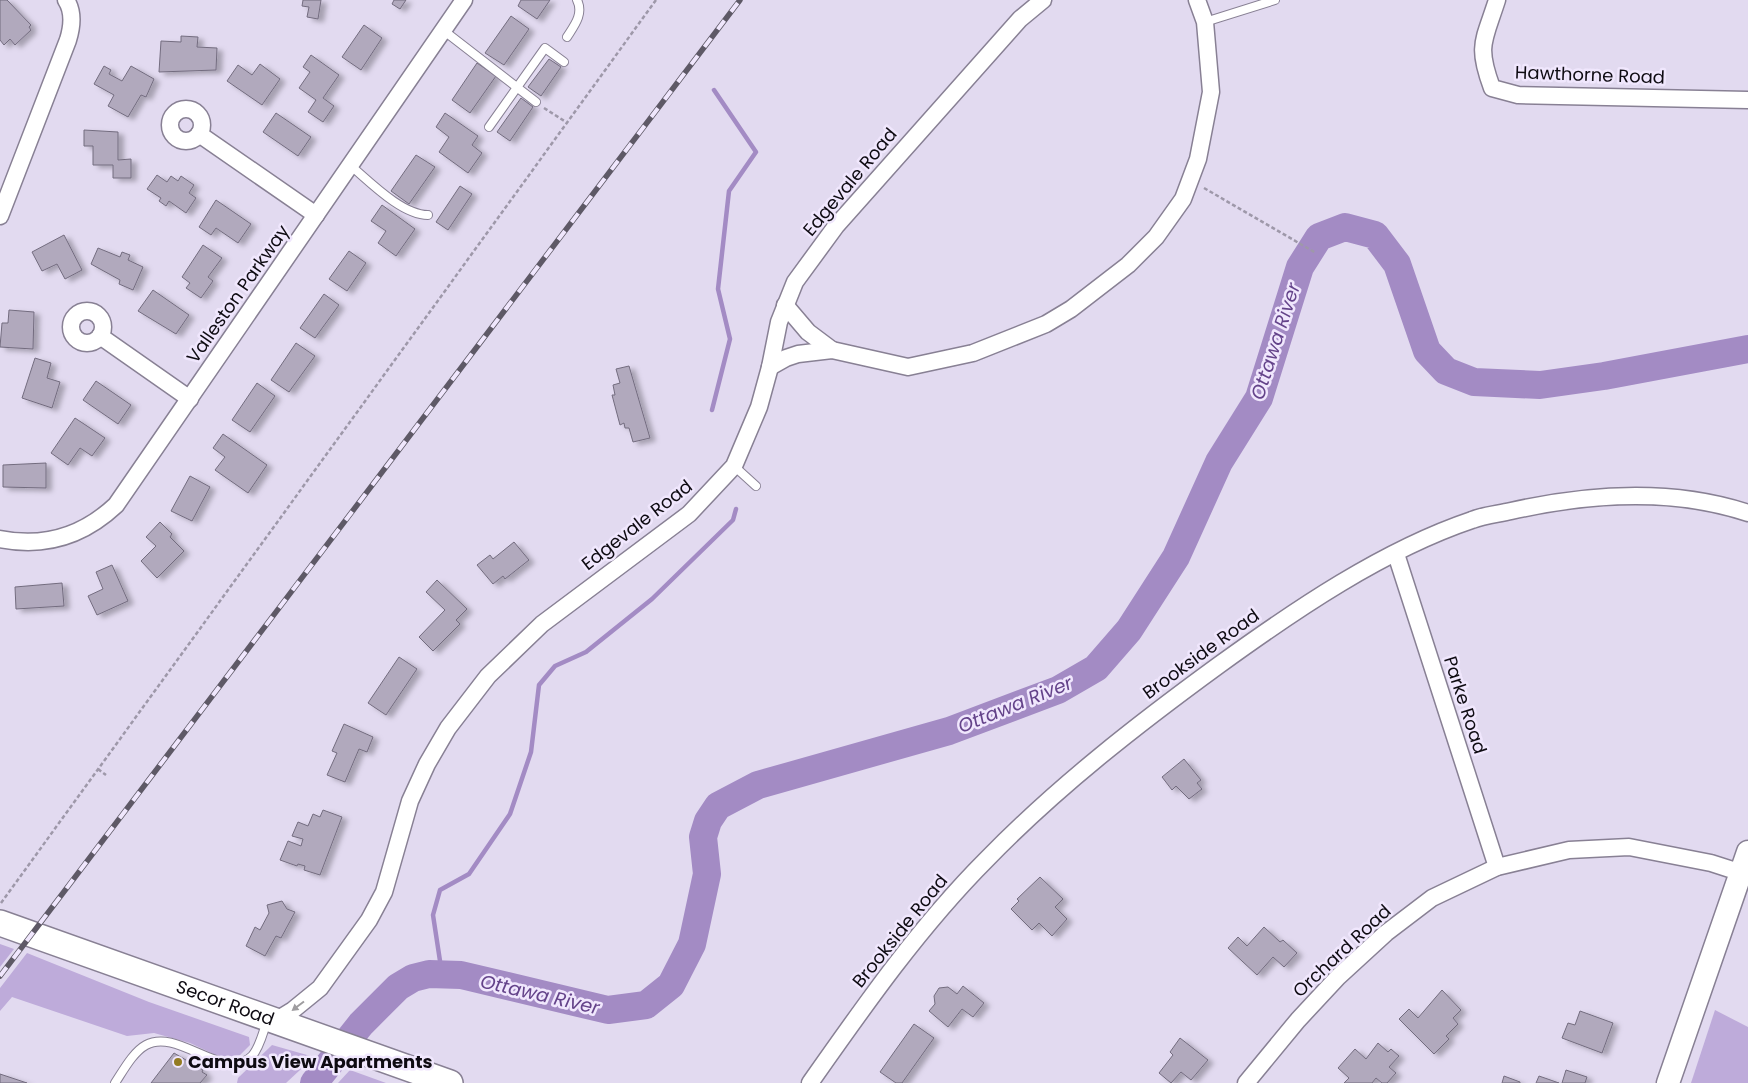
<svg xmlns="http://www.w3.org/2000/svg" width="1748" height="1083" font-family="Poppins,sans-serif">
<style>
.green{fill:#beabda}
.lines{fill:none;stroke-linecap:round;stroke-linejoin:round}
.stream{stroke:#a38bc4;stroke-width:4.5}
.river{stroke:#a38bc4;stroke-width:28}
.building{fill:#b1a9bd;stroke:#736c7f;filter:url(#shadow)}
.lane-casing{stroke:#888094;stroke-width:10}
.street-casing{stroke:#888094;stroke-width:19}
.secondary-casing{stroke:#888094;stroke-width:25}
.primary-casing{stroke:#888094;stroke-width:28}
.path{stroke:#9e98a9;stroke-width:2.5;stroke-dasharray:4 2.5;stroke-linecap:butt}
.lane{stroke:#fff;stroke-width:8}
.street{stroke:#fff;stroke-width:16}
.secondary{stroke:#fff;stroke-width:22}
.primary{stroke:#fff;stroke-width:25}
.rail-casing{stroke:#5e5966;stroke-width:5.5}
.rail{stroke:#f0e7fd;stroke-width:4;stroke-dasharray:11;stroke-linecap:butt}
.oneway{fill:#9f9da0}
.poi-dot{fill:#937b22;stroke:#f0e7fd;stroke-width:2}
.labels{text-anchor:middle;stroke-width:5;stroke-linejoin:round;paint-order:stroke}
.street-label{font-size:18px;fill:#0e0b12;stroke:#f0e7fd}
.poi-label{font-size:18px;font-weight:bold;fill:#0e0b12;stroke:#f0e7fd;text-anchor:start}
.water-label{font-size:19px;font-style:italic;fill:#64438a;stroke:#f0e7fd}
</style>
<defs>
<filter id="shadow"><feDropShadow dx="5.5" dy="3" stdDeviation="2.5" flood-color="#0004"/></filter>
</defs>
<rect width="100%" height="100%" fill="#e2daf0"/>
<g class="green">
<path d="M0,944L14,949L0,967Z"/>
<path d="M27,953L149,1002L249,1037L250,1045L240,1055L222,1058L190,1043L154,1033L127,1036L12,997L0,1011V988Z"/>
<path d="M1715,1010L1748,1027V1083H1691Z"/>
<path d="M272,1045L314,1057L286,1083H237L238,1078Z"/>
<path d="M350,1070L386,1083H338Z"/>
</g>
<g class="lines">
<g class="stream">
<path d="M712,410L730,339L718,289L729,191L756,152L714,90"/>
<path d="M442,974L433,915L440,890L469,874L510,814L531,752L539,685L555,666L586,652L652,599L733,520L736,509"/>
</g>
<path class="river" d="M314,1083L361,1024L398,987L413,978L429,974L461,975L608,1010L646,1005L671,985L692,944L707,874L703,837L708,821L718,806L758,785L949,731L1058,690L1096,668L1129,630L1176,557L1219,462L1259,398L1300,267L1319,237L1345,227L1375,235L1397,264L1427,351L1446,371L1474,382L1540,385L1604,376L1748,349"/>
</g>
<g class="building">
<path d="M0,0H7L31,25L29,27L31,30L15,45L10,39L4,45L0,40Z"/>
<path d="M303,0H321L318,19L307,17L309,7L302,6Z"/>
<path d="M394,0H406L400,9L392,4Z"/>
<path d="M521,0H550L537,19L518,6Z"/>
<path d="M511,16L529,29L504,65L485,53Z"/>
<path d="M364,25L382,38L361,70L342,57Z"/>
<path d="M181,36L198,37L197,47L217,48L216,70L159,72L161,41L181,42Z"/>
<path d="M311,55L339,75L323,98L334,106L323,122L308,112L316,100L299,88L310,72L303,67Z"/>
<path d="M549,59L561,67L541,96L528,87Z"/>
<path d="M477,63L496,76L470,113L452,100Z"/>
<path d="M260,64L280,79L262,105L227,81L238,65L252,75Z"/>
<path d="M104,66L111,70L109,74L122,81L131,66L154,79L146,97L141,95L128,117L108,106L114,95L94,84Z"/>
<path d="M521,98L533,107L510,141L497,132Z"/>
<path d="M276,113L311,137L298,156L263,132Z"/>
<path d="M445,113L478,136L472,145L482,153L468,173L439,152L449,137L436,127Z"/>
<path d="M84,130L118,132V160L131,159V178H113V165H93V146H84Z"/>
<path d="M416,155L435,167L409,204L391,191Z"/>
<path d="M157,175L167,182L171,176L178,181L181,176L194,185L189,193L196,198L186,213L169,201L166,206L159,201L161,198L147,189Z"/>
<path d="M460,186L472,194L448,230L436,222Z"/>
<path d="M216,200L251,224L238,243L216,228L211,235L199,227Z"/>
<path d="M382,205L415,229L396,256L378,243L386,231L371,221Z"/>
<path d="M64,235L82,270L65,279L57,264L42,271L32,252Z"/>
<path d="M203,245L222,258L208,277L213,281L201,298L186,288L190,283L182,277Z"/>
<path d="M98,248L120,257L122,252L130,255L128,260L143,267L133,290L119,284L120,280L91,264Z"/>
<path d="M349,251L366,263L347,291L329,279Z"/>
<path d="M153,290L189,315L176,334L138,311Z"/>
<path d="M324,294L339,305L315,338L300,328Z"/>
<path d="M9,310L34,312L33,349L0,347L2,323H8Z"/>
<path d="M296,343L315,356L289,392L271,380Z"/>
<path d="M35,358L51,363L47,378L60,382L52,408L22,398Z"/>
<path d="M629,366L650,438L633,442L629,428H625L624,423L620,425L612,395H615L613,385L620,383L616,369Z"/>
<path d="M96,381L131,405L118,424L83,400Z"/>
<path d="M257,383L275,396L250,432L232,420Z"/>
<path d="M75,418L105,438L92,456L80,448L68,465L51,453Z"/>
<path d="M223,434L267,465L248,493L215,470L225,457L213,448Z"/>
<path d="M46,463V488L3,487V465Z"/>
<path d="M190,476L210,487L192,521L171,511Z"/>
<path d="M160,522L172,534L170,537L184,551L157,578L141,561L156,546L146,537Z"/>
<path d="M514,542L529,560L505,579L503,576L493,584L477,565L490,555L493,559Z"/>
<path d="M112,565L128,601L97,615L88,596L103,589L96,572Z"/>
<path d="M437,580L467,609L456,620L460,624L433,651L419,637L445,610L426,592Z"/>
<path d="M62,583L64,606L16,609L15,587Z"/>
<path d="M399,657L417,669L386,715L368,703Z"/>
<path d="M344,724L373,737L367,752L359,749L345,782L327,775L337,753L332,751Z"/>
<path d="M1184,759L1201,780L1197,783L1202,789L1189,799L1176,786L1172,790L1162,777Z"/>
<path d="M323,810L342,817L320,875L304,870L305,866L298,864L297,866L280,860L288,841L301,846L303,839L292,836L298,822L308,826L313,814L320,817Z"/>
<path d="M1040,877L1063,899L1055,907L1067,919L1052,936L1039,923L1032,930L1011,909L1019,901L1017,899Z"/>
<path d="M282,901L287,909L295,912L281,938L276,936L265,956L246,946L255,927L260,930L269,913L267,905Z"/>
<path d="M1264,927L1280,942L1283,940L1297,953L1284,967L1273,957L1257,975L1228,948L1238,937L1247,946Z"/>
<path d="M963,986L984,1003L973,1017L962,1009L948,1027L929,1011L935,1004L934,996L939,988L948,987L957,994Z"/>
<path d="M1442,990L1461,1010L1453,1018L1458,1024L1446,1036L1449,1039L1434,1054L1399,1019L1409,1009L1418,1018Z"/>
<path d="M1580,1011L1613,1023L1602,1053L1562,1038L1568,1023L1575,1025Z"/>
<path d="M914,1024L934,1038L902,1083H896L880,1072Z"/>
<path d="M1180,1038L1208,1060L1191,1080L1181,1072L1171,1083L1159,1073L1173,1055L1170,1052Z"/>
<path d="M1378,1043L1388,1052L1391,1049L1399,1056L1389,1067L1396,1073L1387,1083H1382L1376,1078L1372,1083H1344L1349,1078L1338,1068L1355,1049L1366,1059Z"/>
<path d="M174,1053L203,1070L202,1072L207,1075L200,1083H151Z"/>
<path d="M1566,1070L1587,1077L1585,1083H1562Z"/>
<path d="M0,1074L27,1083H0Z"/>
<path d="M1504,1076L1520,1082V1083H1502Z"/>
<path d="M1539,1076L1559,1083H1536Z"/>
</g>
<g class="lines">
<g class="lane-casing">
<g id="lane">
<path d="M1205,22L1275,0"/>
<path d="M443,30L536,102"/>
<path d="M567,37C574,26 584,14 577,0"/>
<path d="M489,127L545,48L564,62"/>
<path d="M350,165C370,182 402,215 428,215"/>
<path d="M734,466L756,486"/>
<path d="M115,1083C123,1071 133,1052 146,1045C178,1027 224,1083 252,1056C260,1047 263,1032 267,1021"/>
</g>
</g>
<g class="street-casing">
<g id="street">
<path d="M1497,0C1484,41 1476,45 1492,88L1518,95L1748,100"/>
<circle cx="186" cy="125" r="16"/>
<path d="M199,134L316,215"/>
<path d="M0,216L68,40C72,27 74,12 66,0"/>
<path d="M785,305L808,332L832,350"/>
<circle cx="87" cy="327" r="16"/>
<path d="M100,336L190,399"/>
<path d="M770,367L786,358L798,354L832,350L908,367L973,353L1046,324L1071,309L1128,265L1156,237L1183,199L1198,159L1211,92L1205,22L1197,0"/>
<path d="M0,539C45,548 83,536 116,505L464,0"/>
<path d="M1396,554L1497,867"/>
<path d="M275,1021L293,1010L320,988L369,920L384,892L410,801L427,764L448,728L488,676L542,624L689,514L734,466L759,407L770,367L779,322L795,282L836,226L1020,19L1043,0"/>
<path d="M810,1083C864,1006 920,926 987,859C1057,787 1138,724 1219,665C1295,610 1383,550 1472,520C1484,515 1498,514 1511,511C1587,494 1673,488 1748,513"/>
<path d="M1246,1083L1298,1020L1338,977L1386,933L1432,898L1497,867L1569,850L1629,847L1711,863L1748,875"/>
</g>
</g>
<g class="secondary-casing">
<path id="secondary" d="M1668,1083L1748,852"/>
</g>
<g class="primary-casing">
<g id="primary">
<path id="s1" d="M0,923L450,1083"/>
</g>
</g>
<g class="path">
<path d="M544,108L566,122"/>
<path d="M1204,188L1316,253"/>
<path d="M98,769L106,775"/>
<path d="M1,903L656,0"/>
</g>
<use href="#lane" class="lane"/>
<use href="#street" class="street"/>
<use href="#secondary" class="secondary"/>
<use href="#primary" class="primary"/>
<g class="rail-casing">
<path id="rail" d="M0,976L740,0"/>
</g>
<use href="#rail" class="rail"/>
</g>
<defs><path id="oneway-solid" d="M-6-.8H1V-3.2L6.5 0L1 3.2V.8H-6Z" transform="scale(1.25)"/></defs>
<use class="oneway" href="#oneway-solid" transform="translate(298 1006) rotate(143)"/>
<circle class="poi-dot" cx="178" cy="1062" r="5"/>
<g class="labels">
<g class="street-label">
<text transform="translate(1590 75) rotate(2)" y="6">Hawthorne Road</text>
<text transform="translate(850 182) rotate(-50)" y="6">Edgevale Road</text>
<text transform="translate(238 294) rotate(-55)" y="6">Valleston Parkway</text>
<text transform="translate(637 525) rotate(-38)" y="6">Edgevale Road</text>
<text transform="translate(1201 654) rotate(-36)" y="6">Brookside Road</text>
<text transform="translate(1465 705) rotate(72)" y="6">Parke Road</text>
<text transform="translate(900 931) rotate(-51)" y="6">Brookside Road</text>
<text transform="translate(1342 951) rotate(-43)" y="6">Orchard Road</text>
<text dy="6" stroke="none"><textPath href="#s1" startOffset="239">Secor Road</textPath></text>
</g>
<g class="poi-label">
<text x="188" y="1068">Campus View Apartments</text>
</g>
<g class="water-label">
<text transform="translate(1275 341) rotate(-72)" y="7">Ottawa River</text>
<text transform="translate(1015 704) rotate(-22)" y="7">Ottawa River</text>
<text transform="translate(540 994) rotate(13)" y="7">Ottawa River</text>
</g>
</g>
</svg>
